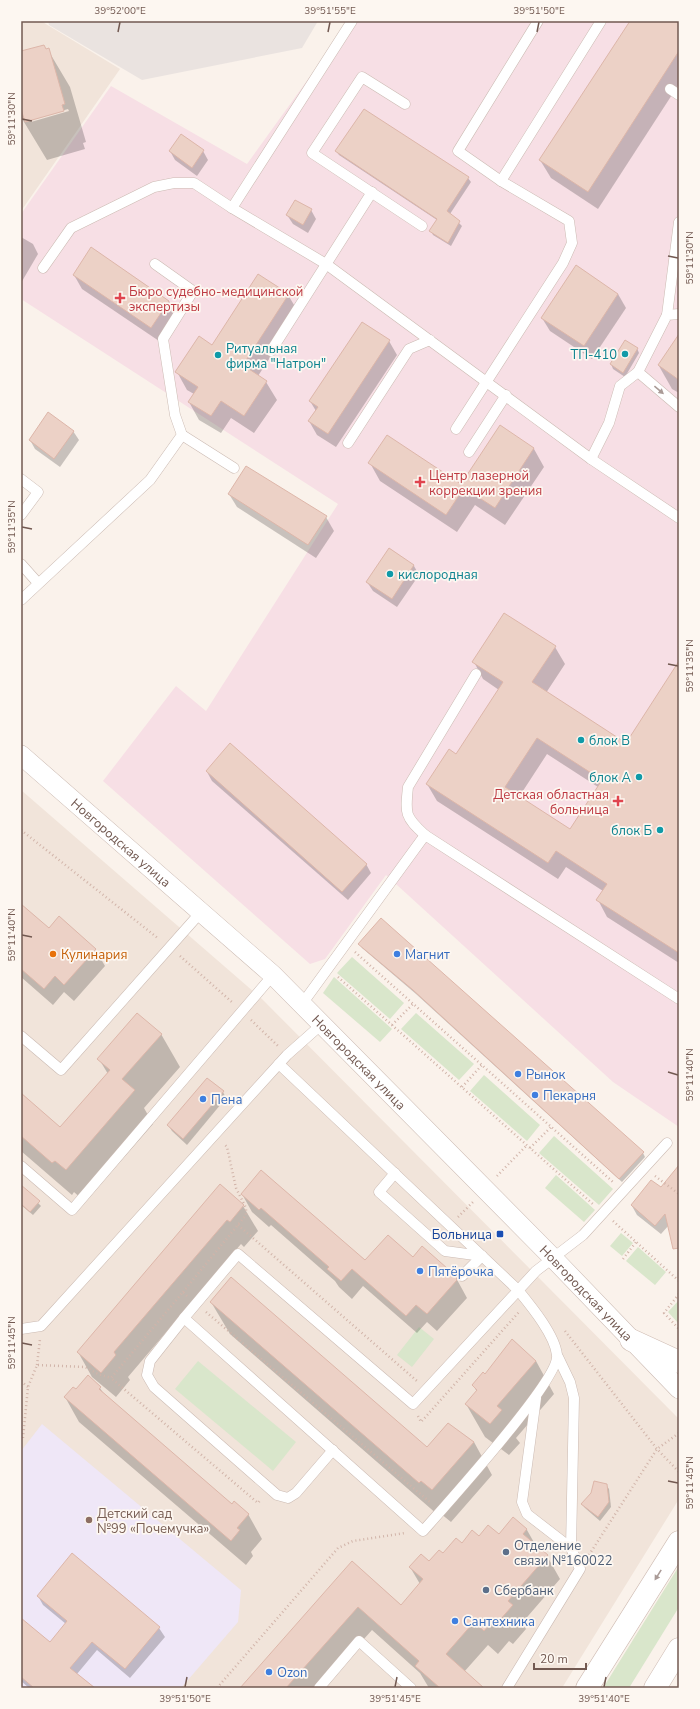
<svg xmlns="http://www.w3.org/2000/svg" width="700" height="1709" font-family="'Nunito Sans',sans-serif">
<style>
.residential{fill:#f1e4da}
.industrial{fill:#eae3e0}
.education{fill:#efe7f7}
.medical{fill:#f7dfe5}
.green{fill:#d9e6cb}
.shadow{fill:#0003;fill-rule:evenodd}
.building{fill:#ecd1c6;stroke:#ddb6a9;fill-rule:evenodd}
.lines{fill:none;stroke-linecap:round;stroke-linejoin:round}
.lane-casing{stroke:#cbbab2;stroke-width:11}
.street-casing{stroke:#cbbab2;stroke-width:20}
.secondary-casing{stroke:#cfbcb3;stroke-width:23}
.path{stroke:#d1b4a9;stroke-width:2.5;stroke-dasharray:1 3;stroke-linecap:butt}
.lane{stroke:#fff;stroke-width:10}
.street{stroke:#fff;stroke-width:19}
.secondary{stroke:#fff;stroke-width:22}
.oneway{fill:#aa9b97}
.ticks{fill:none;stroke:#725951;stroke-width:1.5}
.health-dot{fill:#e0444e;stroke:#fdf7f1;stroke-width:1.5}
.culture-dot{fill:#0f9aa8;stroke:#fdf7f1;stroke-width:1.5}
.food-dot{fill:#e8710a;stroke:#fdf7f1;stroke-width:1.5}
.shop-dot{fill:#3f7fe0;stroke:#fdf7f1;stroke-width:1.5}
.transit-dot{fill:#1a4fb4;stroke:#fdf7f1;stroke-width:1.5}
.education-dot{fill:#8d6e63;stroke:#fdf7f1;stroke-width:1.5}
.service-dot{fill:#5c6f8a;stroke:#fdf7f1;stroke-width:1.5}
.labels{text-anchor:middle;stroke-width:3.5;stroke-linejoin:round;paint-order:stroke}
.health-label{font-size:13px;fill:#be3a42;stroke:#fdf7f1;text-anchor:start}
.culture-label{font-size:13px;fill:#0d838f;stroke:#fdf7f1;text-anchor:start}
.street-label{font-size:13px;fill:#725951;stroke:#fdf7f1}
.food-label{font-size:13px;fill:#c56008;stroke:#fdf7f1;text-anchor:start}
.shop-label{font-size:13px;fill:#366cbe;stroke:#fdf7f1;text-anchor:start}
.transit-label{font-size:13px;fill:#164399;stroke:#fdf7f1;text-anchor:end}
.education-label{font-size:13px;fill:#785e54;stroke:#fdf7f1;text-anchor:start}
.service-label{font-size:13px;fill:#4e5e75;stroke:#fdf7f1;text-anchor:start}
.neatline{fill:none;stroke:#725951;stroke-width:1.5}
.ticks-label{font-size:10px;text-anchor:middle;fill:#725951}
</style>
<rect width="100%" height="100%" fill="#faf2eb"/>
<g class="residential">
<path d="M21,21H41L120,69L21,211Z"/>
<path d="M21,790L262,999L679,1419V1499L562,1688H21Z"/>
</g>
<path class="industrial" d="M48,21H318L302,48L142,80L49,25Z"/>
<path class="education" d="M42,1424L241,1590L238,1622L181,1688H21V1451Z"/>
<path class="medical" d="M350,21H679V1127L613,1082L386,875L325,959L310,964L103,781L176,686L206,711L338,504L21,299V214L111,86L247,164Z"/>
<g class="green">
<path d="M352,957L404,1003L390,1019L337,973Z"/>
<path d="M334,977L392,1029L380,1042L323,993Z"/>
<path d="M416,1013L474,1064L459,1080L401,1029Z"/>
<path d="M484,1075L540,1125L527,1141L470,1091Z"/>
<path d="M554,1136L613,1189L599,1205L539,1153Z"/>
<path d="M556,1175L595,1210L584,1222L545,1188Z"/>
<path d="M621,1233L633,1243L622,1256L610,1246Z"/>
<path d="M638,1247L666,1272L655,1285L626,1261Z"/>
<path d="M679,1300V1324L668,1312Z"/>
<path d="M419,1327L434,1339L412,1367L397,1355Z"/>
<path d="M198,1361L296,1442L273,1471L175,1389Z"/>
<path d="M679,1566V1607L629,1688H603Z"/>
</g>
<g class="shadow">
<path d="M631,21H679V84L598,209L551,178L540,160Z"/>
<path d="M48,50L70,87L86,142L83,143L85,149L47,160L21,117V52ZM68,109L69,111L31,122V120Z"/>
<path d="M170,151H203L208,160L197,176L175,160Z"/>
<path d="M336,151L468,178L471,182L450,214L462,226L451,246L433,235L431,231L437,220L339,155Z"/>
<path d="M311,210L316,219L308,233L293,224L287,215Z"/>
<path d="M21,237L33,244L38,254L21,283Z"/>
<path d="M92,249L169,301L177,315L159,341L82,289L74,275Z"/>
<path d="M259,276L288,295L299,313L258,376L266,382L277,400L254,433L231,418L221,433L199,420L189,402L194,394L187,390L177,372L213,346Z"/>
<path d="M618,294L626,308L592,359L550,331L542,318Z"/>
<path d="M679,336V393L672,389L659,366Z"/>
<path d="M389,341L397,355L336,447L317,435L309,421L316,411L310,401Z"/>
<path d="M637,348L639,353L625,377L613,369L611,364Z"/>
<path d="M500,427L534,449L544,467L505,525L475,505L457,532L380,481L370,463L461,486Z"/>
<path d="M73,431L79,440L60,467L35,449L30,440Z"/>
<path d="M229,494L326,517L334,531L316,558L237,507Z"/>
<path d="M390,549L414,566L419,575L397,607L373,591L367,582Z"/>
<path d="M555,647L565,664L546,693L626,744L679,673V963L607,917L598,900L603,891L566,867L558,879L437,801L427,784L457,755L499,690L483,679L474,662ZM547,754L598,787L570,830L519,797Z"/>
<path d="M207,772L366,864L371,873L348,900L212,781Z"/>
<path d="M21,916L95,949L105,966L74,1001L64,992L53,1005L21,977Z"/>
<path d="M360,944L643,1153L645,1157L622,1182L416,994L362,948Z"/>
<path d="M161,1034L180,1067L144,1108L153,1124L85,1202L74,1192L72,1195L21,1151V1094L61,1129L108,1074L99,1059Z"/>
<path d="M223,1092L226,1098L187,1145L172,1131L168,1125Z"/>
<path d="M679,1166V1250L672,1240L669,1225L661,1234L637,1215L632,1206L661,1188Z"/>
<path d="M220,1185L243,1206L258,1231L244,1247L241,1244L128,1377L130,1380L116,1397L92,1377L78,1352Z"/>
<path d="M21,1186L41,1206L33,1215L21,1205Z"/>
<path d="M242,1194L366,1262L413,1259L455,1276L467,1298L437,1331L427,1322L417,1333L363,1286L352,1299L339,1287L335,1281L271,1225L269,1227L252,1212Z"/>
<path d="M211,1302L427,1448L448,1424L474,1442L492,1475L451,1522L440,1513L438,1515L230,1334Z"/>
<path d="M536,1361L554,1394L516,1438L520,1443L509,1455L485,1437L466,1404L477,1392L473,1385L485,1375Z"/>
<path d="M88,1377L100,1388L105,1396L232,1505L248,1514L262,1539L251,1552L253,1556L246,1565L79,1422L65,1397L76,1391Z"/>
<path d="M606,1485L609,1489L611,1507L600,1521L585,1508L582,1504Z"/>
<path d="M514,1519L527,1530L536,1546L547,1556L560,1579L522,1623L526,1629L513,1644L509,1641L498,1654L488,1645L464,1672L479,1688H429L420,1673L372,1630L320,1688H242L353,1563L402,1606L420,1584L410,1567L429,1563L462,1544L479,1538L499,1536Z"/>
<path d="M38,1596L159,1628L165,1637L130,1678L97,1650L77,1674L94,1688H29L21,1681V1620L50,1644L66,1624L43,1605Z"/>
</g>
<g class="building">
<path d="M630,21H679V51L588,192L539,160Z"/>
<path d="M44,45L46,49L49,48L65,104L62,105L64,111L25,122L21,109V51Z"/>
<path d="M364,109L469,177L447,211L460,221L448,243L429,231L437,219L335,151Z"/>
<path d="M181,134L204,150L192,168L169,151Z"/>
<path d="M295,200L312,209L303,225L286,215Z"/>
<path d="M91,247L169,301L151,328L73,275Z"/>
<path d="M576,265L618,294L584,346L541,318Z"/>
<path d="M258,274L289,294L243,365L267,381L244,416L221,401L211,416L188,402L198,387L175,372L199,336L212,345Z"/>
<path d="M362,322L390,340L328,434L308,421L318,407L309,401Z"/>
<path d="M679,334V380L658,365Z"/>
<path d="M625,340L638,348L623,373L610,364Z"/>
<path d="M48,412L74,431L54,459L29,440Z"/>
<path d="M500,425L534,448L495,508L464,488L446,515L368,463L387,435L461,484Z"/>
<path d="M246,466L327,516L308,545L228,494Z"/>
<path d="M389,548L414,565L392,599L366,582Z"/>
<path d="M504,613L556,646L532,682L626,743L679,661V953L596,900L607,884L556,851L548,863L426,784L449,749L456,754L503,682L472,662ZM537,738L602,780L570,829L505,787Z"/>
<path d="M230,743L367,864L342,892L206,771Z"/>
<path d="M21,904L49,928L59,916L96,949L64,985L55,976L44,989L21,969Z"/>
<path d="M381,918L644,1152L619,1179L413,990L358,944Z"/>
<path d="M137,1013L162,1034L122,1079L135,1090L66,1170L55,1161L52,1163L21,1136V1093L60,1127L110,1070L97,1059Z"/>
<path d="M207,1078L224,1091L183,1139L167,1125Z"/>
<path d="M679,1165V1248L673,1249L665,1214L655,1226L631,1205L651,1180L661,1187Z"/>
<path d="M261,1170L365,1260L388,1235L413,1257L422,1246L456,1276L457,1280L427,1314L416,1305L406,1316L352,1269L341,1281L327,1269L329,1267L261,1208L259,1210L241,1194Z"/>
<path d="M220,1184L244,1205L230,1222L227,1220L114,1352L116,1355L101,1373L77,1352Z"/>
<path d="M21,1185L40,1201L30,1212L21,1204Z"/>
<path d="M231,1277L427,1447L448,1423L474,1442L432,1490L421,1481L419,1483L210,1302Z"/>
<path d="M512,1339L536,1361L497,1406L502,1410L490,1424L465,1404L477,1390L472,1385L483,1372L485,1374Z"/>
<path d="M88,1375L101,1387L99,1389L232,1504L234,1501L249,1514L237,1528L240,1530L231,1541L64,1397L73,1387L76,1389Z"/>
<path d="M594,1481L607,1484L609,1502L598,1517L581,1504L591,1493Z"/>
<path d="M513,1517L527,1529L523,1534L548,1555L508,1601L513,1605L499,1621L495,1618L484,1631L474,1622L446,1654L484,1688H440L415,1666L419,1661L358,1607L286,1688H240L352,1561L401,1605L423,1579L409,1567L421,1554L429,1561L439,1550L443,1553L456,1538L462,1543L472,1530L479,1536L488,1525L499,1534Z"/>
<path d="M72,1553L160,1627L125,1669L92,1642L70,1668L95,1688H34L21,1677V1618L50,1642L67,1621L37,1596Z"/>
</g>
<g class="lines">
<g class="lane-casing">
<g id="lane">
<path d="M670,89L679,95"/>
<path d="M405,104L362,77L312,153L422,226"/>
<path d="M501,181L601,21"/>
<path d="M232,208L352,21"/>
<path d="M43,268L71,228L154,187L174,183H194L232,208L326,264L591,459L679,518"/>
<path d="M667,315L679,222"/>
<path d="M271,351L372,192"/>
<path d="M638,372L679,407"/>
<path d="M456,429L563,263L572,243L569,221L501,181L458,151L538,21"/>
<path d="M182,435L234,468"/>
<path d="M348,443L409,349L430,340"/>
<path d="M469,452L506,395"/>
<path d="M591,459L609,423L620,386L638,372L667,315L679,314"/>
<path d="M21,479L38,492L21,515"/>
<path d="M21,564L38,583"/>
<path d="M21,600L150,480L182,435L175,415L163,339L193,291L155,264"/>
<path d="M425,835C405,817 405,814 408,787L476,674"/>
<path d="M302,1004L425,835L679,999"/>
<path d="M21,1036L61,1070L201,912"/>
<path d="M279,1064L518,1290C531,1306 555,1335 557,1355C560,1379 445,1506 423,1531L184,1318L238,1254L413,1404L536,1271L583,1235L667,1143"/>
<path d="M21,1166L72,1210L273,975"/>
<path d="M395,1173L379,1192L445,1251L482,1256"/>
<path d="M462,1276L482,1256"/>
<path d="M184,1318L150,1361L147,1375L154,1387L277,1495L288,1498L296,1493L333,1450"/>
<path d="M21,1329L41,1326L287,1055L322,1024"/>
<path d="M536,1398L522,1502L527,1514L571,1548"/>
<path d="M319,1688L359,1641L411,1688"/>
<path d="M507,1688L580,1569L571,1548L574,1398L570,1382L558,1357"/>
</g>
</g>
<g class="street-casing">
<g id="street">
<path id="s1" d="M21,755L273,975L552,1257L679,1389"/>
</g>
</g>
<g class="secondary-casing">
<g id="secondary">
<path d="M631,1340L679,1362"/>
<path d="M587,1688L679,1542"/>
<path d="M655,1688L679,1649"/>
</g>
</g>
<g class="path">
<path d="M21,830L159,939"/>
<path d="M355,952L613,1182"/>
<path d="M180,956L233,1003"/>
<path d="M338,977L594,1205"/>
<path d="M251,1020L278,1046"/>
<path d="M392,1025L413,1004"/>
<path d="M462,1087L482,1065"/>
<path d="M530,1148L551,1127"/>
<path d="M497,1176L527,1145"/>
<path d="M655,1176L679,1194"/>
<path d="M458,1217L473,1202"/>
<path d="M613,1221L679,1281"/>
<path d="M238,1225L417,1381"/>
<path d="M623,1259L636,1242"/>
<path d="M183,1292L246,1215V1208L236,1188L227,1147L224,1144"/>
<path d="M679,1294L664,1313L679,1329"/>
<path d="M187,1296L183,1292L111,1378L258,1503L261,1499"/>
<path d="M206,1312L431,1503"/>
<path d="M565,1331L657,1449L679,1472"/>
<path d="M37,1365L40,1339"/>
<path d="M21,1381L28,1387"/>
<path d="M418,1416L421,1422L519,1312"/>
<path d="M23,1438L28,1387L37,1365L85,1367L98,1374L111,1378"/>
<path d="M589,1555L657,1449L679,1433"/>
<path d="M217,1688L338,1548L353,1541L405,1533"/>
</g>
<use href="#lane" class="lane"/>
<use href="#street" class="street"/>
<use href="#secondary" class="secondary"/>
</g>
<defs><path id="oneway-solid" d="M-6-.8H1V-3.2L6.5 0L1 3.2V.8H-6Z"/></defs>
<g class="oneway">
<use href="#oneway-solid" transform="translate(659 390) rotate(40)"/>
<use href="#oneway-solid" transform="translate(658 1575) rotate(122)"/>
</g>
<path class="ticks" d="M118,32L120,22M328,32L330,22M537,32L539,22M22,119L32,121M668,256L678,258M22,527L32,529M668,664L678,666M22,935L32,937M668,1072L678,1075M22,1343L32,1345M668,1481L678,1483M185,1687L187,1677M395,1687L397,1677M604,1687L606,1677"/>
<g class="health-dot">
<path d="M118 292h4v4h4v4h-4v4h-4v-4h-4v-4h4z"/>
<path d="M418 476h4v4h4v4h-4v4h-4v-4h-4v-4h4z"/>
<path d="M616 795h4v4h4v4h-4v4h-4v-4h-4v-4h4z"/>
</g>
<g class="culture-dot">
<circle cx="625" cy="354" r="4"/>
<circle cx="218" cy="355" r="4"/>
<circle cx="390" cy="574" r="4"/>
<circle cx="581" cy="740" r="4"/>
<circle cx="639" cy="777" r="4"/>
<circle cx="660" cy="830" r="4"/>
</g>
<circle class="food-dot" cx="53" cy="954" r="4"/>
<g class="shop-dot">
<circle cx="397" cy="954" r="4"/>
<circle cx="518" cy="1074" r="4"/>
<circle cx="535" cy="1095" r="4"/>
<circle cx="203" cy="1099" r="4"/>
<circle cx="420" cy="1271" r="4"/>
<circle cx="455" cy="1621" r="4"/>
<circle cx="269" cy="1672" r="4"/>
</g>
<rect class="transit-dot" x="496" y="1230" width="8" height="8" rx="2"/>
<circle class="education-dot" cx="89" cy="1520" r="4"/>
<g class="service-dot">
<circle cx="506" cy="1552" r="4"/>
<circle cx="486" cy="1590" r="4"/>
</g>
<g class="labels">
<g class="health-label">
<text x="129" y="296">Бюро судебно-медицинской<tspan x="129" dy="15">экспертизы</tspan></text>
<text x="429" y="480">Центр лазерной<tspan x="429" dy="15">коррекции зрения</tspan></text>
<text x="609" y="799" text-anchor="end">Детская областная<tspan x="609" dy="15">больница</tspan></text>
</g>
<g class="culture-label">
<text x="226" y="353">Ритуальная<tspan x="226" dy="15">фирма "Натрон"</tspan></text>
<text x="617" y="359" text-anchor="end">ТП-410</text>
<text x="398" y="579">кислородная</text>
<text x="589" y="745">блок В</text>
<text x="631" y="782" text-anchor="end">блок А</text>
<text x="652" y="835" text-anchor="end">блок Б</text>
</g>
<g class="street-label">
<text dy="5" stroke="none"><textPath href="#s1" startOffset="133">Новгородская улица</textPath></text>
<text dy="5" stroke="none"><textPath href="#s1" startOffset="457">Новгородская улица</textPath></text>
<text dy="5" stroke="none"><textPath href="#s1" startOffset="781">Новгородская улица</textPath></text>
</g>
<g class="food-label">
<text x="61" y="959">Кулинария</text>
</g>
<g class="shop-label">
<text x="405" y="959">Магнит</text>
<text x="526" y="1079">Рынок</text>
<text x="543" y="1100">Пекарня</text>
<text x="211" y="1104">Пена</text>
<text x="428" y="1276">Пятёрочка</text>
<text x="463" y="1626">Сантехника</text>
<text x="277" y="1677">Ozon</text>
</g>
<g class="transit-label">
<text x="492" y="1239">Больница</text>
</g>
<g class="education-label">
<text x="97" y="1518">Детский сад<tspan x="97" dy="15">№99 «Почемучка»</tspan></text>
</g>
<g class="service-label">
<text x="514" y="1550">Отделение<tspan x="514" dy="15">связи №160022</tspan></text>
<text x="494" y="1595">Сбербанк</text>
</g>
</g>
<rect width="700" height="1709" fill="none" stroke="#fdf7f1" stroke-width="44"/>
<path d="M534 1663v6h52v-6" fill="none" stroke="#725951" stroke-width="2"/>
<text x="540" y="1663" font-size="12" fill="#725951" stroke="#fdf7f1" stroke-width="3" paint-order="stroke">20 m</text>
<rect x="22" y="22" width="656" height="1665" class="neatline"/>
<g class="ticks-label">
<text x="120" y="14">39°52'00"E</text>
<text x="330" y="14">39°51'55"E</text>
<text x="539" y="14">39°51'50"E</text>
<text transform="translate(11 119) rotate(-90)" y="4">59°11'30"N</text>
<text transform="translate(689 258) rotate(-90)" y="4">59°11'30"N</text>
<text transform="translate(11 527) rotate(-90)" y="4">59°11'35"N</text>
<text transform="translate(689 666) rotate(-90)" y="4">59°11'35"N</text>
<text transform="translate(11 935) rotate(-90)" y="4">59°11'40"N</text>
<text transform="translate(689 1075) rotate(-90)" y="4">59°11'40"N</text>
<text transform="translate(11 1343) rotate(-90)" y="4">59°11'45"N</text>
<text transform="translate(689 1483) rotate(-90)" y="4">59°11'45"N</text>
<text x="185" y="1702">39°51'50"E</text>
<text x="395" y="1702">39°51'45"E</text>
<text x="604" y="1702">39°51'40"E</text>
</g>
</svg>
